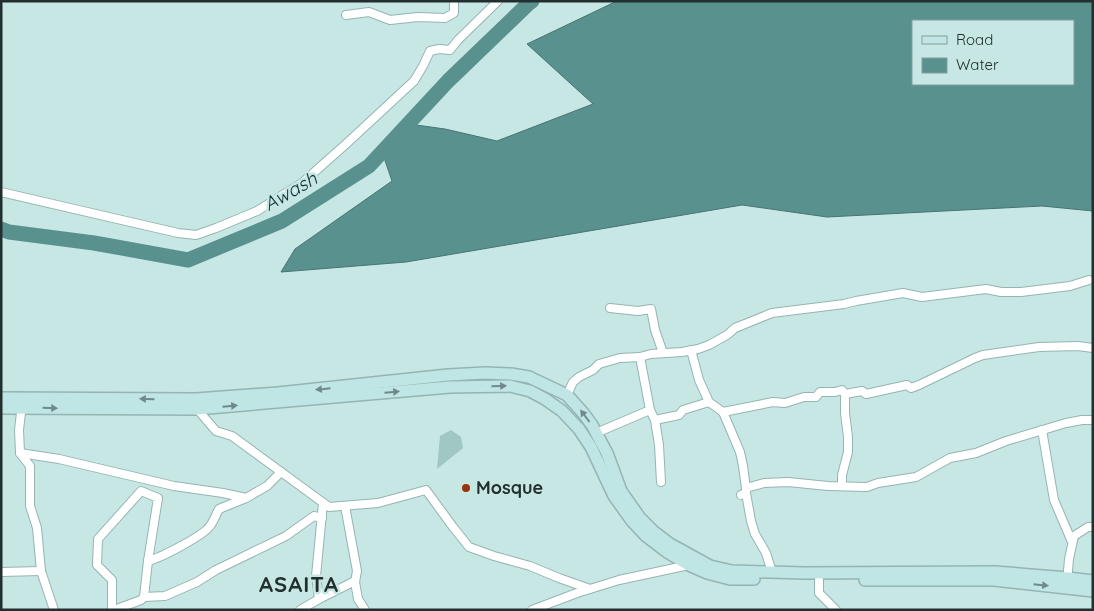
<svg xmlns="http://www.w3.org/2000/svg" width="1094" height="611" font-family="Quicksand,sans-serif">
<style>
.green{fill:#a1c7c5}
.water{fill:#59918f;stroke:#487472;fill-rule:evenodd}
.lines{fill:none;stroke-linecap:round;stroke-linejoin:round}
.river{stroke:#59918f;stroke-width:15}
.street-casing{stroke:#95b4b2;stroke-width:10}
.secondary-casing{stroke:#95b4b2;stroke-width:14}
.street{stroke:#fff;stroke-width:8}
.secondary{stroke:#bfe5e4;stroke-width:11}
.oneway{fill:#708a89}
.poi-dot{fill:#99330d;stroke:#c7e7e5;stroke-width:2}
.labels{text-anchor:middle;stroke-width:5;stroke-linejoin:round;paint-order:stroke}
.poi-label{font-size:18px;font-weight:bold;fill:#222f2e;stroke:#c7e7e5;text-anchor:start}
.water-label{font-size:19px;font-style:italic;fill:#11302e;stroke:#c7e7e5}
.district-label{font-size:22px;font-weight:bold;letter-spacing:1px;fill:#222f2e;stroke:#c7e7e5}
</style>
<rect width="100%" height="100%" fill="#c7e7e5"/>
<path class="green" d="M451,430L461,437L463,448L437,469L440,436Z"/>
<path class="water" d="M617,1H1093V211L1042,206L827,217L742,205L406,262L281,272L295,249L392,181L382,152L409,124L445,129L497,141L593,104L527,44ZM913,21H1073V84H913Z"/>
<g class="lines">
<path class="river" d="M1,229L9,232L94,243L188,260L282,221L369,166L448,81L528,4L532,1"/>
<g class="street-casing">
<g id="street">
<path d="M346,15L369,12L390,20L418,17L445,18L454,13V1"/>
<path d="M1,192L178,233L196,235L216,228L257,211L302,183L346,144L414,81L423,66L430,51L439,49L450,50L458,40L498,1"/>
<path d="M610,308L638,311L651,309L655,330L663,353"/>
<path d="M691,350L699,380L709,402"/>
<path d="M567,395L573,382L579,377L593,370L599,364L620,358L640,357L651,354L682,352L698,349L709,345L727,335L735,328L772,313L844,304L856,301L903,293L922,297L986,289L1001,292H1021L1070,286L1089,280"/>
<path d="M22,404L19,430L20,453L30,466V506L37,528L41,571L54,610"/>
<path d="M197,409L216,431L232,436L329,507L378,503L426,490L453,527L469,547L494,556L530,566L559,578L590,589"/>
<path d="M650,410L655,420L679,415L683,410L709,402L723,412L740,452L743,466L746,488"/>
<path d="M723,412L773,402L785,403L804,397H816L820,392H835L842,390L845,394"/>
<path d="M655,420L659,445L661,482"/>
<path d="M1042,430L1054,500L1072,542"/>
<path d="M596,433L650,410L640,357"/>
<path d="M20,453L59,459L174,486L223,493L246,498"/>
<path d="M842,486V475L848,452V437L845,413V394L862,391L866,394L907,385L911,388L919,385L975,358L983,355L1039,347L1078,346L1093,348"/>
<path d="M746,493L751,521L755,534L766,553L772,572"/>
<path d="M741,495L746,493V488L764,483L788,482L828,486L867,487L878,483L916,477L950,458L976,453L1006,441L1066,423L1082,420H1093"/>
<path d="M345,506L357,571L355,582L358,599L365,610"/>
<path d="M148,561C160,558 203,536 210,526C214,521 216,514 219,509L246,498L267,486L281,472"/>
<path d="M1,572L41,571"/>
<path d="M819,580V593L836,610"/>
<path d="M1067,582L1069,559L1074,536L1088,527H1093"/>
<path d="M144,597L165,596L197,582L216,570L286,536L314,516L322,518"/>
<path d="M319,599L316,576L323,503"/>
<path d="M112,610V580L97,565L98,539L141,491L158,498L148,561L144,597L141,600L114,610"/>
<path d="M300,610L319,599L355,581"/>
<path d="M532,610L577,593L619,580L689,565"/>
</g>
</g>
<g class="secondary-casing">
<g id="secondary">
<path d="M1,398L196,399L278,393L448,375L485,373L511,374L529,377L567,395L584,414L592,425L607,453L621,491L640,518L653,531L670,544L710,566L732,571L804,573L995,572L1068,578L1093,581"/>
<path d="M1,408L197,409L450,387L510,386L530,391L545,399L562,411L579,429L591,447L614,496L632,521L646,536L667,552L689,565L707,573L730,579H754"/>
<path d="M865,580H994L1093,591"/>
</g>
</g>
<use href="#street" class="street"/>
<use href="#secondary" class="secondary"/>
</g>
<defs><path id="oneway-solid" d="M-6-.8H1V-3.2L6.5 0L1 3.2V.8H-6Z" transform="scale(1.25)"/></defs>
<g class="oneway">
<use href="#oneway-solid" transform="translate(499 386) rotate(-2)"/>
<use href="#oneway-solid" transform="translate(323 389) rotate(174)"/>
<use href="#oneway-solid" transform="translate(392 392) rotate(-5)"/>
<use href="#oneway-solid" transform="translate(147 399) rotate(-179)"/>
<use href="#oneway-solid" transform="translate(230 406) rotate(-5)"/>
<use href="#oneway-solid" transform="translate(50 408) rotate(1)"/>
<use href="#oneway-solid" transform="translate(585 416) rotate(-127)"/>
<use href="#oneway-solid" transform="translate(1041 585) rotate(6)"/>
</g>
<circle class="poi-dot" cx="466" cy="488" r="5"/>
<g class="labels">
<g class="poi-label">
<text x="476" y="494">Mosque</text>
</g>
<g class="water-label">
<text transform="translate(290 191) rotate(-30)" y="7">Awash</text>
</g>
<g class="district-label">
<text x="299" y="592">ASAITA</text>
</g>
</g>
<rect width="1094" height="611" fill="none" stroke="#222f2e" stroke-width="5"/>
<rect x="912" y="20" width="162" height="65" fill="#c7e7e5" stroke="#859d9c"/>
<rect x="922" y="36" width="25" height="8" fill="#bfe5e4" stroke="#859d9c"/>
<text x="956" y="45" font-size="15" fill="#222f2e">Road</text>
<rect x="922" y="58" width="25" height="15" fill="#59918f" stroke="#859d9c"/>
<text x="956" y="70" font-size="15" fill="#222f2e">Water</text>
</svg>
